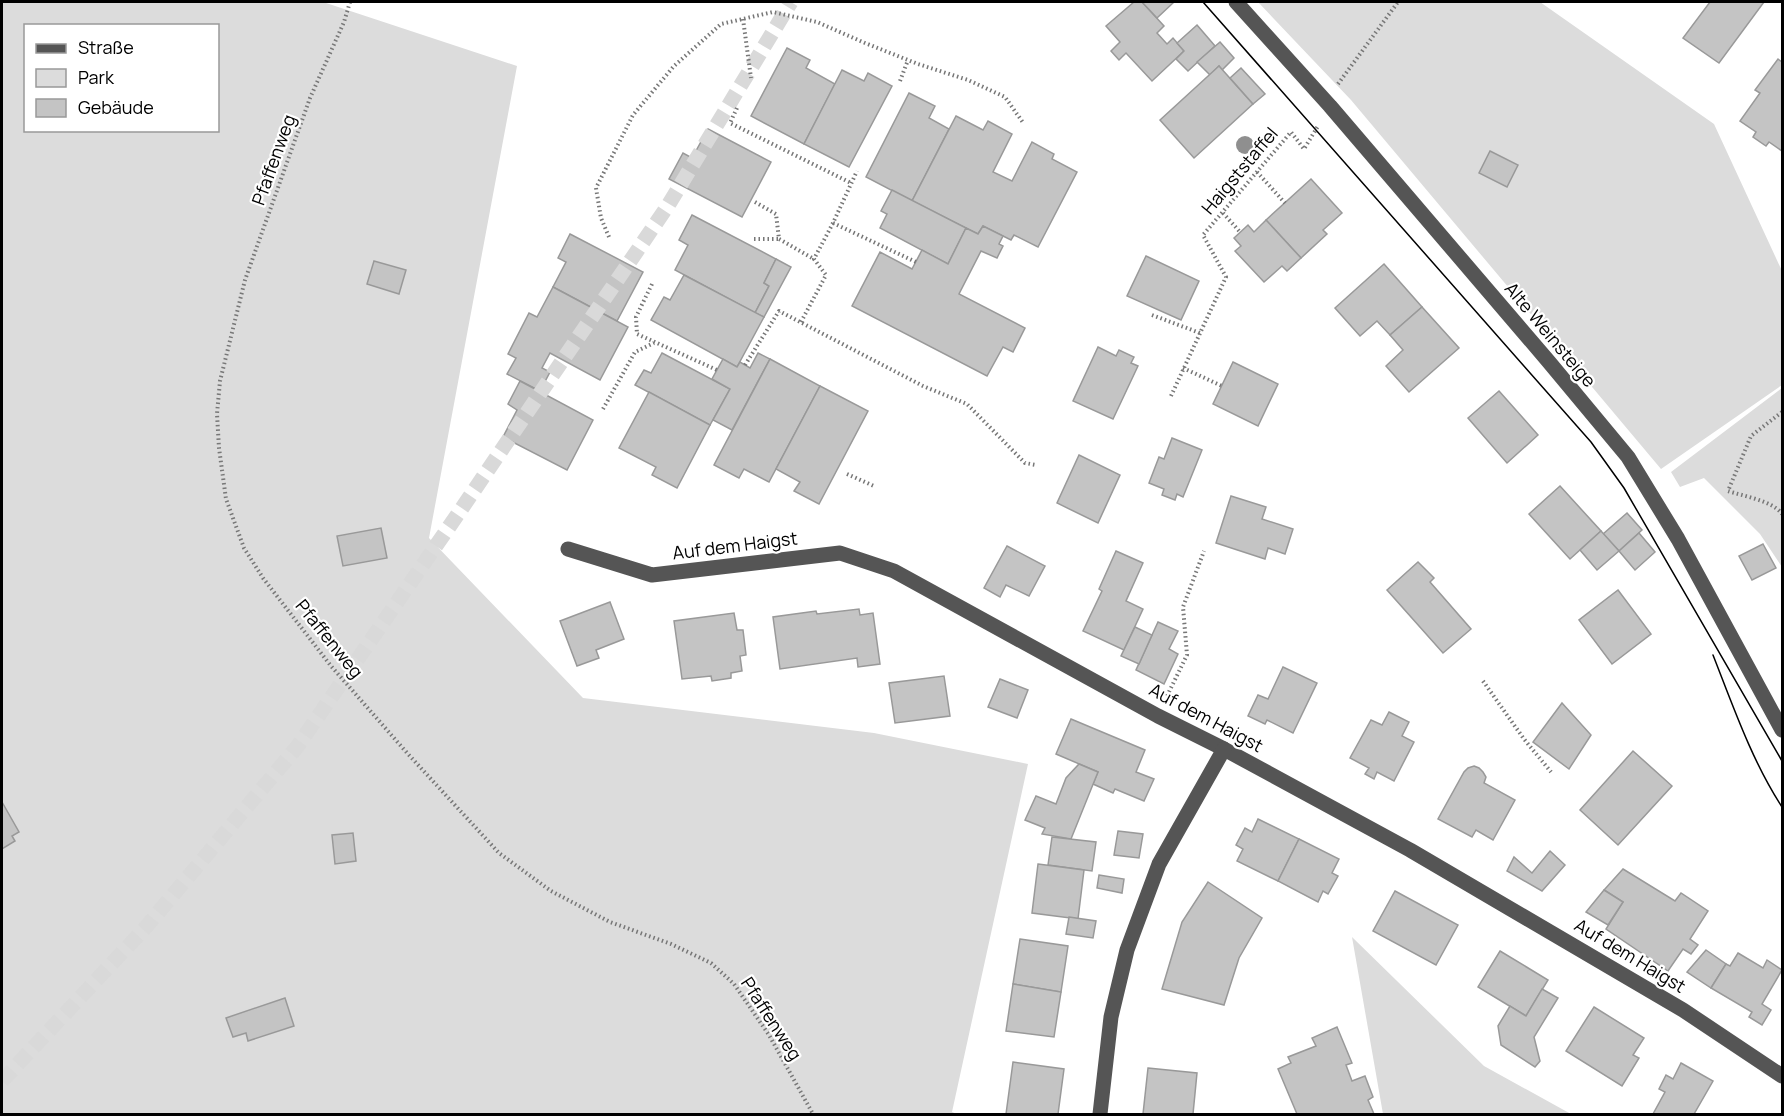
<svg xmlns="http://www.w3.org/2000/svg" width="1784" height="1116" font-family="Manrope,sans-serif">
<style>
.green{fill:#dcdcdc;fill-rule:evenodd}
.building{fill:#c4c4c4;stroke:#999;stroke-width:1.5}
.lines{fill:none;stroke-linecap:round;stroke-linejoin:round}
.major-tunnel{stroke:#d9d9d9;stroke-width:15;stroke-dasharray:15 8;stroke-linecap:butt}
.path{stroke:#777;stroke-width:4;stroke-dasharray:1.5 3;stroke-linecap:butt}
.minor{stroke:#555;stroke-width:15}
.tram{stroke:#000;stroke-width:1.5}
.tree{fill:#8f8f8f}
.labels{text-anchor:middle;stroke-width:4.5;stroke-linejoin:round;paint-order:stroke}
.street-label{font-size:18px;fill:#000;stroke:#fff}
</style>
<rect width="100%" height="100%" fill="#fff"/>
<g class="green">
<path d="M2,2H323L517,66L429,538L583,698L874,733L1028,764L952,1112L957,1114H2ZM26,26H218V130H26Z"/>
<path d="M1258,2H1540L1714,124L1782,271V385L1661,469L1351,100Z"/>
<path d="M1782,388V567L1760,534L1704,478L1680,487L1671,472Z"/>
<path d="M1352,937L1484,1066L1571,1114H1383Z"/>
</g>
<g class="building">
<path d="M1134,2H1142L1164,26L1157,33L1167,44L1173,38L1184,51L1152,81L1126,53L1119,60L1111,51L1120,42L1106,26Z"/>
<path d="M1142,2H1174L1157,18Z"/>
<path d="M1710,2H1764L1719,63L1683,38Z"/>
<path d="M1197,25L1215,46L1188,71L1176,59L1184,51L1177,43Z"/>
<path d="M1220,42L1234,58L1222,70L1219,66L1210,75L1197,62Z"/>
<path d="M787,48L810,60L806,68L835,84L804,144L751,116Z"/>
<path d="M1778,59L1782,62V151L1769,142L1766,146L1753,137L1756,132L1740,121L1760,93L1755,90Z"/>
<path d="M1219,66L1253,104L1194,158L1160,120Z"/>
<path d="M1241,68L1265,94L1253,104L1230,78Z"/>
<path d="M842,70L864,81L868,73L892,86L849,167L804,144Z"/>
<path d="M909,93L935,106L929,118L949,129L912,201L866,177Z"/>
<path d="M956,116L983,130L988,121L1012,134L993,172L1012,181L1032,142L1054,154L1052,159L1077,172L1038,247L1014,235L1011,240L983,226L978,234L912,201Z"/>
<path d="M708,129L771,162L742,217L669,179L683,153L692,158Z"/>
<path d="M1490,151L1518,165L1507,187L1479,173Z"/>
<path d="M1311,179L1342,213L1323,230L1327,234L1301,258L1266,220Z"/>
<path d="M892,190L966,228L948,264L880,228L887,214L881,211Z"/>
<path d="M692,215L776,259L764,283L769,286L755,313L675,270L688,245L679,240Z"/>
<path d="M1266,220L1301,258L1287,271L1282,266L1264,282L1235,251L1241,246L1234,238L1248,225L1254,232Z"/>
<path d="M983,226L1003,236L999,244L1003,246L997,258L981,251L959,294L1025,328L1013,352L1003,347L987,376L852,306L880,252L912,269L922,250L948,264L966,228L978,234Z"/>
<path d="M570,234L643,272L617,321L553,287L566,262L558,258Z"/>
<path d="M1146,256L1199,281L1181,320L1127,296Z"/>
<path d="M776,259L791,267L764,317L755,313L769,286L764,283Z"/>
<path d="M374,261L406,270L399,294L367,284Z"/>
<path d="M1384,264L1422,307L1390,335L1377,321L1360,336L1335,308Z"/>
<path d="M684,275L764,317L737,367L651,320L664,297L670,300Z"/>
<path d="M553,287L628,327L600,380L550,353L542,368L550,372L540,391L507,374L516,358L508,354L529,313L537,317Z"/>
<path d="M1422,307L1459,348L1409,392L1386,366L1403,350L1390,335Z"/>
<path d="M1098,347L1116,356L1119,350L1134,357L1131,363L1138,366L1113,419L1073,401Z"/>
<path d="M662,353L730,389L710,425L635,385L644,370L651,373Z"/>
<path d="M758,353L770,359L732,430L713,420L730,389L712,379L723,359L737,367L740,362L750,368Z"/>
<path d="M770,359L820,386L769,482L744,469L739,478L714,465Z"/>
<path d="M1233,362L1278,384L1258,426L1213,404Z"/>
<path d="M520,381L593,420L567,470L503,437L517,410L508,404Z"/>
<path d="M820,386L868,411L819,504L794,491L800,482L776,469Z"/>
<path d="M1499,391L1538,435L1507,463L1468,418Z"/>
<path d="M649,392L710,425L677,488L652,475L656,467L619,448Z"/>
<path d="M1172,438L1202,450L1183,497L1177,494L1175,500L1162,495L1164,489L1149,483L1159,457L1164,459Z"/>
<path d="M1079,455L1120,475L1098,523L1057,503Z"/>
<path d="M1560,486L1601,531L1570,559L1529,514Z"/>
<path d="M1231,496L1266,507L1262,519L1293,529L1285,554L1268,548L1265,559L1216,543Z"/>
<path d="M1627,513L1642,530L1619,551L1603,534Z"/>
<path d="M381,528L387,558L343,566L337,536Z"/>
<path d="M1601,531L1619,551L1597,570L1580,550Z"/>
<path d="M1639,533L1655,552L1635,570L1619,551Z"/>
<path d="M1763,544L1776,568L1752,580L1739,556Z"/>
<path d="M1007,546L1045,566L1029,596L1006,585L1000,597L984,588Z"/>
<path d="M1116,551L1143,563L1126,601L1143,609L1124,650L1083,631L1102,591L1099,589Z"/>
<path d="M1418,562L1434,578L1430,582L1471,629L1443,653L1387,590Z"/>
<path d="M1618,590L1651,634L1612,664L1579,620Z"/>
<path d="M610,602L624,639L596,650L599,658L577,666L560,621Z"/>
<path d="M859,609L860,615L873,613L880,664L858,667L857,658L780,669L773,617L816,611L817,614Z"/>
<path d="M734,613L737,630H743L746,655L740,656L742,671L731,673V678L712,681L711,676L682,679L674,621Z"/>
<path d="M1158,622L1178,631L1169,649L1178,654L1164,684L1136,670Z"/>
<path d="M1135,627L1152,635L1139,664L1121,656Z"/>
<path d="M1283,667L1317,683L1293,733L1267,720L1265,724L1248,716L1258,695L1268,699Z"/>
<path d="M944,676L950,716L895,723L889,683Z"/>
<path d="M1000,679L1028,690L1017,718L988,707Z"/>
<path d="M1562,703L1591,735L1569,769L1533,742Z"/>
<path d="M1389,712L1409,722L1402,736L1414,742L1394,781L1377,772L1374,779L1365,774L1369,768L1350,758L1371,720L1382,725Z"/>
<path d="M1071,719L1145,750L1136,772L1154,779L1144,801L1115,789L1113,793L1093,784L1098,772L1056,754Z"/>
<path d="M1633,751L1672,786L1618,845L1580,810Z"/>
<path d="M1079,764L1098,772L1071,839L1042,834L1045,828L1025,820L1036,796L1056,804L1066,778Z"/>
<path d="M1474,766L1479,768L1483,772L1486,777L1484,783L1515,800L1493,840L1476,830L1472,837L1438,819L1464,772L1468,768Z"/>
<path d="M2,802L19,832L12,836L15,841L2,849Z"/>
<path d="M1258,819L1299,839L1278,881L1237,861L1243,849L1236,845L1245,828L1252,832Z"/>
<path d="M1118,831L1143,834L1139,858L1114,855Z"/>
<path d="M353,833L356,861L335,864L332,835Z"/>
<path d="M1052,837L1096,842L1092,871L1048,865Z"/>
<path d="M1299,839L1339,859L1332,873L1338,876L1328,894L1323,891L1318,902L1278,881Z"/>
<path d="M1550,851L1565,865L1542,891L1507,871L1514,857L1532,873Z"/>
<path d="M1038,864L1084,870L1078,919L1032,913Z"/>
<path d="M1623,869L1675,901L1681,893L1708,911L1690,939L1698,945L1691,954L1683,949L1668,971L1606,929L1623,902L1604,890Z"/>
<path d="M1099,875L1124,879L1122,893L1097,888Z"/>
<path d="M1208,882L1262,918L1239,958L1224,1005L1162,989L1182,922Z"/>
<path d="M1604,890L1623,902L1608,925L1586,912Z"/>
<path d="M1395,891L1458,925L1436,965L1373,931Z"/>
<path d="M1069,917L1096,921L1093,938L1066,934Z"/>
<path d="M1020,939L1068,946L1061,992L1013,984Z"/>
<path d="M1706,950L1726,964L1711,988L1687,972Z"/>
<path d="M1500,951L1548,980L1526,1016L1478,987Z"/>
<path d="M1738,953L1763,968L1767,960L1782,970L1762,1004L1771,1010L1762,1025L1749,1017L1752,1012L1711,988L1726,964L1730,966Z"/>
<path d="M1013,984L1061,992L1054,1037L1006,1031Z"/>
<path d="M1542,989L1558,998L1534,1037L1540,1061L1535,1067L1501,1045L1498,1026L1510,1006L1526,1016Z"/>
<path d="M285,998L294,1026L248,1041L246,1033L233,1037L226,1018Z"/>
<path d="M1594,1007L1644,1038L1633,1055L1639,1058L1622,1086L1566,1051Z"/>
<path d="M1337,1027L1352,1063L1346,1065L1352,1081L1365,1076L1373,1097L1368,1100L1374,1114H1297L1278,1069L1291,1063L1288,1057L1316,1046L1312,1038Z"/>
<path d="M1013,1062L1064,1069L1058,1114H1006Z"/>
<path d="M1681,1063L1713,1081L1694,1114H1653L1665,1092L1659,1089L1666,1075L1673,1079Z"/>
<path d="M1148,1068L1197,1073L1193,1114H1143Z"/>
</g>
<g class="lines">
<path class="major-tunnel" d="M2,1081L146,927L297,747L460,511L669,204L791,2"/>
<g class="path">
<path d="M350,2L344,22L310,98L245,280L220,381L217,414L219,448L226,499L244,548L263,578L331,666L408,754L499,853L551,891L610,922L671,944L711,963L734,984L769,1035L813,1114"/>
<path d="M743,19L751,78"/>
<path d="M900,81L908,60"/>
<path d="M1338,84L1398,2"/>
<path d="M737,108L730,123L851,183"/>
<path d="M1257,172L1285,203"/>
<path d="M755,202L776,214L779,239L814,259"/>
<path d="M1223,213L1240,232"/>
<path d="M833,223L916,262"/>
<path d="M609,237L601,218L596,188L633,115L674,66L721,24L773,12L817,22L865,43L918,64L968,80L1005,97L1024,124"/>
<path d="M754,239H779"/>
<path d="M652,284L636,317L637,334L717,370"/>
<path d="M1152,315L1200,333"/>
<path d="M801,322L826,275L814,259L833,223L857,171"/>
<path d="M745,365L779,311L923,386L967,404L1025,463L1036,465"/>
<path d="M1183,368L1222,386"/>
<path d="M1171,396L1226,277L1203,235L1291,132L1304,149L1318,126"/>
<path d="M603,409L635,352L654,343"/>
<path d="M1782,412L1751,436L1728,491C1743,496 1773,501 1782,514"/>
<path d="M847,474L874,486"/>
<path d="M1483,681L1524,739L1551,772"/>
<path d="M1167,696L1187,655L1183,607L1204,551"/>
</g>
<g class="minor">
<path d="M1236,2L1330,106L1549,362L1628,457L1678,539L1782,730"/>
<path d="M568,549L652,575L840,553L894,571L1158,716L1224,749L1410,850L1683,1010L1782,1076"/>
<path d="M1100,1114L1111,1017L1127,950L1159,864L1224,749"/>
</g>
<g class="tram">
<path d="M1203,2L1591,442L1624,488L1782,761"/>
<path d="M1713,655C1733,706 1752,761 1782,807"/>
</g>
</g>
<circle class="tree" cx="1245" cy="145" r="9"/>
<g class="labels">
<g class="street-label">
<text transform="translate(274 160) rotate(-70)" y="6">Pfaffenweg</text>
<text transform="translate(1240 171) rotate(-50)" y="6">Haigststaffel</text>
<text transform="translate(1550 335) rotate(50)" y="6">Alte Weinsteige</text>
<text transform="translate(735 546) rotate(-7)" y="6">Auf dem Haigst</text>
<text transform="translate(329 639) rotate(51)" y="6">Pfaffenweg</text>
<text transform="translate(1206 718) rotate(28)" y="6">Auf dem Haigst</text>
<text transform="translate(1630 956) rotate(31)" y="6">Auf dem Haigst</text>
<text transform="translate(771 1019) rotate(57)" y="6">Pfaffenweg</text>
</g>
</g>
<rect width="1784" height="1116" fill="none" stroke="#000000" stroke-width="6"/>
<rect x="24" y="24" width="195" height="108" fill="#ffffff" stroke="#999999" stroke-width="1.5"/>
<rect x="36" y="44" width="30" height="9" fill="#555555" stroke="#999999" stroke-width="1.5"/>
<text x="78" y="54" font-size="18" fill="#000000">Straße</text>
<rect x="36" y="69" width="30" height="18" fill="#dcdcdc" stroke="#999999" stroke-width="1.5"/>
<text x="78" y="84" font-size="18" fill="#000000">Park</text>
<rect x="36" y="99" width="30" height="18" fill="#c4c4c4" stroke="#999999" stroke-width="1.5"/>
<text x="78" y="114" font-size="18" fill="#000000">Gebäude</text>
</svg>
